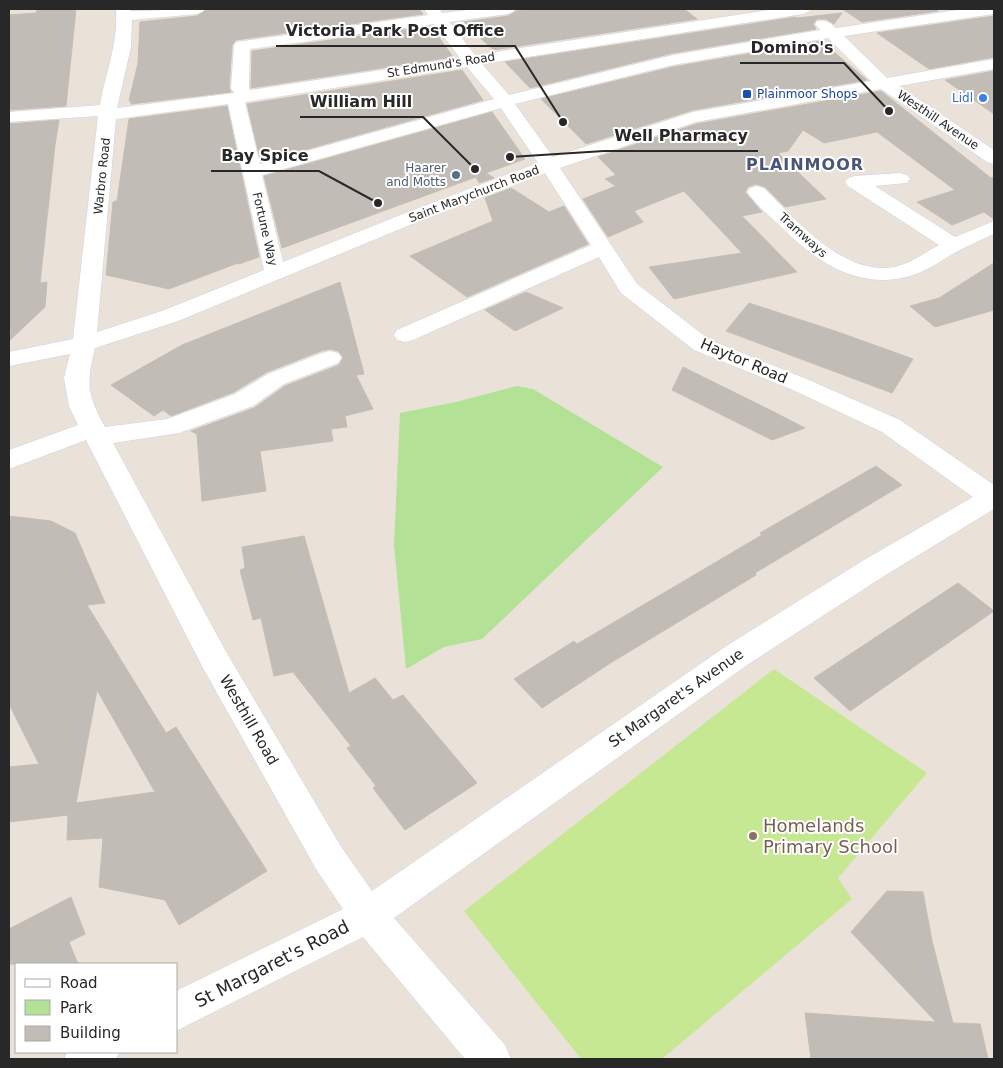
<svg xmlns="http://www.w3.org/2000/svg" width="1003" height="1068" font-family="'DejaVu Sans',sans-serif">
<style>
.green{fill:#b3e196}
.pitch{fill:#c7e892}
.building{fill:#c2bcb6;stroke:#c5beb3;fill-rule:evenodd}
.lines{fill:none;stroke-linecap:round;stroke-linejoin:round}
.minor-casing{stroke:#cfd3e1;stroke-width:1}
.minor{fill:#fff;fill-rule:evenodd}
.transit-dot{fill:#1a4fb4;stroke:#fff;stroke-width:2}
.shop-dot{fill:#3f7fe0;stroke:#fff;stroke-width:2}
.service-dot{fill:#5c6f8a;stroke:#fff;stroke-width:2}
.education-dot{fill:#8d6e63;stroke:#fff;stroke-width:2}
.labels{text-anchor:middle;stroke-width:4;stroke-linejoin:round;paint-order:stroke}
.far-street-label{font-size:12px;fill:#282828;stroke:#fff}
.far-transit-label{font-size:12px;fill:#164399;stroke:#fff;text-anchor:start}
.far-shop-label{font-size:12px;fill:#366cbe;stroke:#fff;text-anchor:end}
.far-service-label{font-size:12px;fill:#4e5e75;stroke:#fff;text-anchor:end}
.street-label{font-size:15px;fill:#282828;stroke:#fff}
.far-district-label{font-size:16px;font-weight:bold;letter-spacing:1px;fill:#495477;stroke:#fff}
.near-education-label{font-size:18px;fill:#785e54;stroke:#fff;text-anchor:start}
.near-street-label{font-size:18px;fill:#282828;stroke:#fff}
.leader{fill:none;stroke:#282828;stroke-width:2}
.callout-dot{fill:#282828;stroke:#fff;stroke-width:2}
.callout-label{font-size:16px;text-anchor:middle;font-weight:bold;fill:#282828;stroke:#fff;stroke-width:4;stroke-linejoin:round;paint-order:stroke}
</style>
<rect width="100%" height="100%" fill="#eae2d9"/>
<path class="green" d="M517,386L533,389L663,467L482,639L444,647L406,669L394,545L400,413L456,402Z"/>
<path class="pitch" d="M774,669L927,773L838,878L852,899L662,1059H581L464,911Z"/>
<g class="building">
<path d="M37,9H76L66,106L9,110V15L36,13Z"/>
<path d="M207,9H419L423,14L236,40L232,45L229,88L231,92L131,104V101H129L138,63L140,22L197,16Z"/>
<path d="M532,9H684L697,19L493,50L464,22L508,16L516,11Z"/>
<path d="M842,9H935L938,11L862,22Z"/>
<path d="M842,13L834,24L826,19H817L813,24L816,29L673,53L530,88L505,62L796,17L797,18Z"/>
<path d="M994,16V57L929,69L877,33Z"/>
<path d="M431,26L453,57L251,88L252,51Z"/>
<path d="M821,41L867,80L693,110L586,144L541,99L673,67Z"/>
<path d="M462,70L483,100L261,162L247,104Z"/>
<path d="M994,71V114L945,80Z"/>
<path d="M881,91L991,178L994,177V219L984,212L952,225L917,202L955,190L877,132L824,143L803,130L788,151L778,153L826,199L785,207L765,187L756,184L748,187L745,192L762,212L742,216L797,272L674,299L649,267L742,253L684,191L634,211L643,222L608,237L583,199L616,186L605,179L616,175L598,157L696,124Z"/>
<path d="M227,106L259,257L239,264L238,263L169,289L106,275L113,202L117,201L129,119Z"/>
<path d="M492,112L525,159L486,173L494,178L479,183L476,177L282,248L264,176Z"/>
<path d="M59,120L55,145L40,283L47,282L45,307L9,341V124Z"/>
<path d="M511,188L549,212L564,206L588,244L467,297L410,256L493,221L485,198Z"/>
<path d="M994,263V310L935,327L910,306L939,298Z"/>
<path d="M340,282L364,374L356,375L373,409L345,416L347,427L331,429L333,441L260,451L266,491L202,501L197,434L191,431L254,408L285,386L339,365L343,357L338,351L330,349L321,351L267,372L234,392L171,416L163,410L154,416L111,385L182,345Z"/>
<path d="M526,292L563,308L515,331L485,310Z"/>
<path d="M749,303L838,332L913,359L892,393L726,331Z"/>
<path d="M683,367L772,411L805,428L772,440L672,390Z"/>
<path d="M876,466L902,485L755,573L756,575L612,662L542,708L514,679L574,641L577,644L762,535L760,533Z"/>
<path d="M9,516L51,521L75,533L105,603L87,605L166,733L176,727L267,871L179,925L165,900L99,887L103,838L67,840L68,815L9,822V767L39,764L9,704ZM97,690L155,792L76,803Z"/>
<path d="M304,536L349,693L375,678L393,700L403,695L477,783L405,830L373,788L376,786L347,748L351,746L293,672L274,676L261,618L253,620L240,570L245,568L242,547Z"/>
<path d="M958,583L994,611L850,711L814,678Z"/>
<path d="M887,891L923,892L932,941L953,1023L980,1024L988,1059H811L805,1013L936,1022L851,932Z"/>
<path d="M71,897L85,934L69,942L78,964H9V929Z"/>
</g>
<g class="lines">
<g class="minor-casing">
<g id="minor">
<path d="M116,9H130L131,11L205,9L202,12L197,14L132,20L131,47L117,108L234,93L231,88L234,45L236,42L428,15L424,9H439L442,13L476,9H515L513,12L508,14L449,22L475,55L775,9H811L808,12L803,14L482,64L509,95L673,55L820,30L815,24L817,21C826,19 829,22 836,28L964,9H994V14L844,36L887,78L994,59V69L899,86L994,150V164L987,162L881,89L696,122L560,168L637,284L710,340L809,380L900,420L994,485V509L884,576L747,665L394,918L505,1045L511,1059H465L363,937L176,1031V991L343,909L316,869L203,668L86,440L9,469V450L78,425L69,406L64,378L70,354L9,366V352L73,339L98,116L9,122V112L100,105C106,71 118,45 116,9ZM434,24L460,58L250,90L249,88L250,49ZM828,38L871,81L693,112L553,157L515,104L673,65ZM467,67L494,99L260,164L245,102ZM228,104L264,270L162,311L97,332L116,119ZM501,108L538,163L403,214L283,262L262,175ZM545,173L591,245L397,330L394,335L397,340L405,342L413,340L599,257L621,293L694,350L793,390L882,432L973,497L864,560L725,647L372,891L340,845L225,650L113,443L179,433L253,406L284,384L338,363L342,358L338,353L330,351L322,353L268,374L235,394L167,419L105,427C87,394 86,385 95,348L178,321L417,222Z"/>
<path d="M900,173L907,175L910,179L907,183L875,186L955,237L994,221V234C981,240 969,245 956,252C942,260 929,270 913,275C858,293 812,259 776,222C766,213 755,203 747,192L750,188L757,186L764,188C796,220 847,280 898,266C913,262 926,252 939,245L848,186L845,182L848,178L855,176Z"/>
<path d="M67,1052H119L116,1059H64Z"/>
</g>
</g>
<use href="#minor" class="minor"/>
</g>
<rect class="transit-dot" x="742" y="89" width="10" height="10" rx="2.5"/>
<circle class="shop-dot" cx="983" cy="98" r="5"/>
<circle class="service-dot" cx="456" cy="175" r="5"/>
<circle class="education-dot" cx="753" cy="836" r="5"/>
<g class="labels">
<g class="far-street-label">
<text transform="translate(441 65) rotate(-9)" y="4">St Edmund's Road</text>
<text transform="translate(938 120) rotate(34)" y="4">Westhill Avenue</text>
<text transform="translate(102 176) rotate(-84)" y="4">Warbro Road</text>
<text transform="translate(474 194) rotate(-21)" y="4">Saint Marychurch Road</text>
<text transform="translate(265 229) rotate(77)" y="4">Fortune Way</text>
<text transform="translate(803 235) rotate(42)" y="4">Tramways</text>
</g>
<g class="far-transit-label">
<text x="757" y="98">Plainmoor Shops</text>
</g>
<g class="far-shop-label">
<text x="973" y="102">Lidl</text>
</g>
<g class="far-service-label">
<text x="446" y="172">Haarer<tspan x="446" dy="14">and Motts</tspan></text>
</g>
<g class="street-label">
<text transform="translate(744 361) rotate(23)" y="5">Haytor Road</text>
<text transform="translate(676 698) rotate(-35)" y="5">St Margaret's Avenue</text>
<text transform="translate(249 720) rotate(60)" y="5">Westhill Road</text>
</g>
<g class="far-district-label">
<text x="805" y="170">PLAINMOOR</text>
</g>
<g class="near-education-label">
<text x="763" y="832">Homelands<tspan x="763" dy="21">Primary School</tspan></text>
</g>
<g class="near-street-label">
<text transform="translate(272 964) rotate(-27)" y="6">St Margaret's Road</text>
</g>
</g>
<path class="leader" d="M563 122L515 46H276M889 111L844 63H740M475 169L423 117H300M510 157L604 151H758M378 203L319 171H211"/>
<g class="callout-dot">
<circle cx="563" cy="122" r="5"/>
<circle cx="889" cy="111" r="5"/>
<circle cx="475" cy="169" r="5"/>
<circle cx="510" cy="157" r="5"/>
<circle cx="378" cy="203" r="5"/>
</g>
<g class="callout-label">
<text x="395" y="36">Victoria Park Post Office</text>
<text x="792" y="53">Domino's</text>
<text x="361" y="107">William Hill</text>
<text x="681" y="141">Well Pharmacy</text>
<text x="265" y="161">Bay Spice</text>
</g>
<rect width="1003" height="1068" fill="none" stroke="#282828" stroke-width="20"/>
<rect x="15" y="963" width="162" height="90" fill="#ffffff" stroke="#a9a9a9"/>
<rect x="25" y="979" width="25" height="8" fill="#ffffff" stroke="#a9a9a9"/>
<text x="60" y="988" font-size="15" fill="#282828">Road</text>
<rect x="25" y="1000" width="25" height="15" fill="#b3e196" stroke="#a9a9a9"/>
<text x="60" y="1013" font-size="15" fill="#282828">Park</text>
<rect x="25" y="1026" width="25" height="15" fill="#c2bcb6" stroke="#a9a9a9"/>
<text x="60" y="1038" font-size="15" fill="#282828">Building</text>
</svg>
